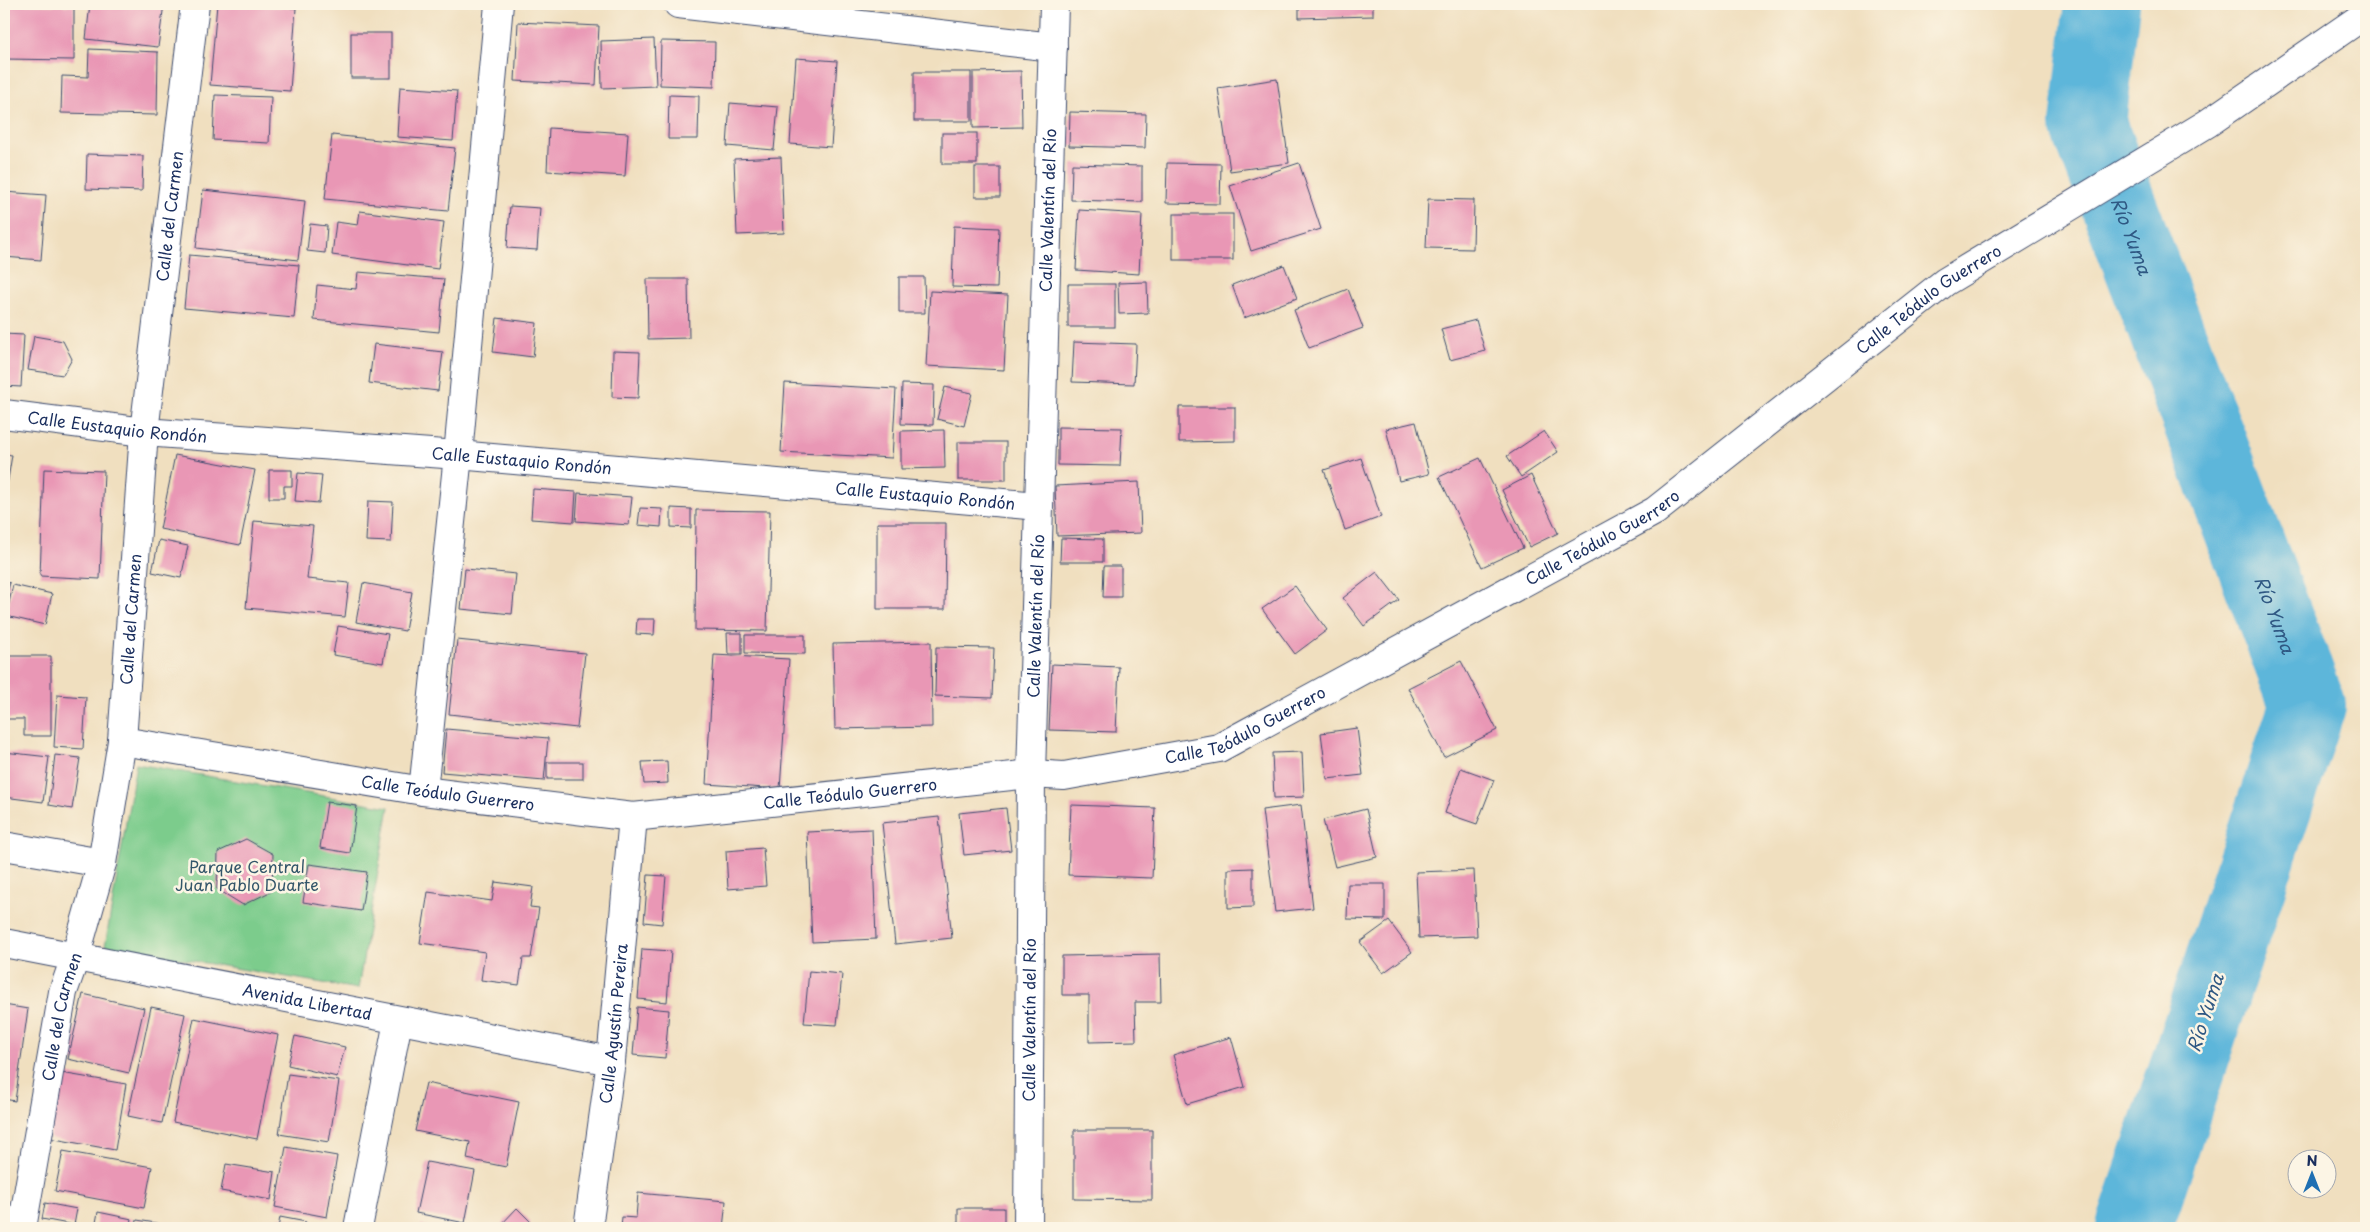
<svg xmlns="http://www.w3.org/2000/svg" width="2370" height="1232" font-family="'Playpen Sans',sans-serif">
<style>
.green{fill:#7ccc8c;stroke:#4c7e75}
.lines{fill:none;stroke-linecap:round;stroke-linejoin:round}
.river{stroke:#5db6da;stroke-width:76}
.building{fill:#e997b5}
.street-casing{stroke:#3b496d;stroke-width:30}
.street{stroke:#fff;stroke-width:28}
.labels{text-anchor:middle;stroke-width:5;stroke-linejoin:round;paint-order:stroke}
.street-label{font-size:16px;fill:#1b2f5e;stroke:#fcf5e5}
.park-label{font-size:16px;fill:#33566a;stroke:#fcf5e5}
.water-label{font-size:18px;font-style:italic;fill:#2f5883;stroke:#fcf5e5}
</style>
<rect width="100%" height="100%" fill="#fcf5e5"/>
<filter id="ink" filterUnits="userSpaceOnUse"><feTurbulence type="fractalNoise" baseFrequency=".02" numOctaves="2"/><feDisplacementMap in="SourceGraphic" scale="10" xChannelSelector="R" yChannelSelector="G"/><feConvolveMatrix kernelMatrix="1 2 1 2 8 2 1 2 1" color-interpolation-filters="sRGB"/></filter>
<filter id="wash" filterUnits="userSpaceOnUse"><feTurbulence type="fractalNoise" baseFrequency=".0096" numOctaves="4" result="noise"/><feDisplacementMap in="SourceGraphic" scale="20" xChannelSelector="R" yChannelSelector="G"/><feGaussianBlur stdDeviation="1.12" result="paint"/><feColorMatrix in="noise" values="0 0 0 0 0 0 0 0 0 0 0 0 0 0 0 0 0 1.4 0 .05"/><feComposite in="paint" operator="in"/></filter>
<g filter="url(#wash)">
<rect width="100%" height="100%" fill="#f0dfbf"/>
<path class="green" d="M136,764L389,807L358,989L105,946Z"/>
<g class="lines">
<path class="river" id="s1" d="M2102,4L2088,124L2308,705L2134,1228"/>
</g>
<g id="blocks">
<g class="building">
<path d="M4,4L74,6V60L4,59Z"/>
<path d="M90,4H164L158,47L86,39Z"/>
<path d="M217,4L296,8L290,91L210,85Z"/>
<path d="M1299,4H1373V16L1299,18Z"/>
<path d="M518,22L599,26L596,85L515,81Z"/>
<rect x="351" y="33" width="40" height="45"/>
<path d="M654,39L656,86L602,88L601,41Z"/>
<path d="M661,41L715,42L714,87L660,85Z"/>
<path d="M89,49L158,52L157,115L61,113L62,76L88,77Z"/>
<path d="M796,58L837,61L831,147L790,144Z"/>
<path d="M1021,71L1022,127L973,128V72Z"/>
<rect x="914" y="72" width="57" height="49"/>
<path d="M1277,79L1289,163L1230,171L1218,88Z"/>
<path d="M400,87L457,91L453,141L397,137Z"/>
<path d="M215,95L271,97L269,143L213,140Z"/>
<path d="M669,95L699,96L698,139H668Z"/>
<path d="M730,103L778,107L774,150L727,146Z"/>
<path d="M1070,112L1146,114L1145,148L1069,146Z"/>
<path d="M549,128L628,133L625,176L547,171Z"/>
<rect x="942" y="133" width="35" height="31"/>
<path d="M332,135L455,148L448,211L325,199Z"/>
<path d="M87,154L143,156L142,191L86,189Z"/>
<path d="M781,157L784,233L737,235L734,159Z"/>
<path d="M1167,163L1221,164L1220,204L1166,203Z"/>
<path d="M1299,163L1321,229L1251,251L1230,186Z"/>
<path d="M1072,164L1142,166V202L1071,200Z"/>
<rect x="975" y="167" width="25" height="30"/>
<path d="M203,190L305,201L298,260L196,248Z"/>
<path d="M4,192L46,195L41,260L4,257Z"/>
<path d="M1428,199L1474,200L1473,249L1426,248Z"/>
<path d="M510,206L540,208L537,250L507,248Z"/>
<path d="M1079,210L1142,214L1139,274L1076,270Z"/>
<path d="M360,211L444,222L438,269L332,255L336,222L358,225Z"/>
<rect x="1173" y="214" width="60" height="46"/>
<path d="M310,224L327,226L325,253L307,251Z"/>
<path d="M954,226L999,228L997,288L952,287Z"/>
<path d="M189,255L299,265L294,318L184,308Z"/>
<path d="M1284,265L1297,298L1244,318L1232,285Z"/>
<path d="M358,272L444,279L439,332L314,320L317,285L356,289Z"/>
<path d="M899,277H924L925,313H899Z"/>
<path d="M647,279H688L689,338L648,339Z"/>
<path d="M1147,282L1148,313L1119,314L1118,283Z"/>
<rect x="1068" y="284" width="47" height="43"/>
<path d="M1348,289L1363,328L1309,348L1294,310Z"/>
<path d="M930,291L1008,295L1004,370L926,366Z"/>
<path d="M497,318L537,323L533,357L493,352Z"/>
<path d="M1476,320L1485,351L1450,360L1441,329Z"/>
<path d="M4,334L24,335L21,387L4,386Z"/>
<path d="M34,336L63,341L72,359L63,375L28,370Z"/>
<path d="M1074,342L1136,344L1134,384L1072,382Z"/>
<path d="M374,344L443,352L438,391L369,383Z"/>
<path d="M613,351L640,352L638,398L612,397Z"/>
<path d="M785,383L896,389L892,458L781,452Z"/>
<path d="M902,384L934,385L933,425L901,424Z"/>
<path d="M945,387L972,393L964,426L937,419Z"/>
<path d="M1179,407H1235V441L1179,442Z"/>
<path d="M1416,422L1429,474L1399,481L1386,429Z"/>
<path d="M1058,427L1122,428L1120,466L1058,465Z"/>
<path d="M944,430L945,468L901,469V431Z"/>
<path d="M1544,431L1558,452L1521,477L1507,456Z"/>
<rect x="958" y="442" width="48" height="38"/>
<path d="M4,454L12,455L5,498H4Z"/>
<path d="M175,455L255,470L240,545L160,529Z"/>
<path d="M1361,458L1381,517L1345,530L1324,470Z"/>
<path d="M1480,458L1523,548L1482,567L1439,477Z"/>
<path d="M44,469L104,471L100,579L40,576Z"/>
<path d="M269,470H292V486H284V498H269Z"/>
<path d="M298,473L322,475L319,503L295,501Z"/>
<path d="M1531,475L1558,533L1529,547L1502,490Z"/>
<path d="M1139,482L1141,533L1057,536L1055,486Z"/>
<path d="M533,489L576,492L574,522L531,519Z"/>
<path d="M578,493L632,497L629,525L576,521Z"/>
<path d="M368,501L393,502L391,542L366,541Z"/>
<path d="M640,508L662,509L661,527L638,525Z"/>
<path d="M671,508L691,509V528L671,527Z"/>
<path d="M696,510L770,511L767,631L695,630Z"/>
<path d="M254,521L313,526L307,579L349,583L345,617L246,608Z"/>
<path d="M877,523H946L945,609H877Z"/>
<path d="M1061,538L1103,539V562H1060Z"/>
<path d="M159,540L188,546L181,578L152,572Z"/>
<path d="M1104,566H1121V597H1103Z"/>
<path d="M465,569L516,574L512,614L461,609Z"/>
<path d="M1377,572L1399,600L1364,626L1343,598Z"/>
<path d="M4,581L10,583L4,603Z"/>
<path d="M363,583L412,592L405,631L356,622Z"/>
<path d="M13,585L52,594L45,625L6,616Z"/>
<path d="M1295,586L1327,630L1295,654L1262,609Z"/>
<path d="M637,619H655L654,635L636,634Z"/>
<path d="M338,626L388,634L383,663L333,655Z"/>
<path d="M727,633H742V654H728Z"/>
<path d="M745,635H805V654L745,653Z"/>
<path d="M457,640L585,653L577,728L449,714Z"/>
<path d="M931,642L932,727L835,729L833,644Z"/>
<path d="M936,647L994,648L992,698L935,696Z"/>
<path d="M714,655L789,659L780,789L706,784Z"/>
<path d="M4,656H51V736H24V719H4Z"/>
<path d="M1461,661L1497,730L1444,757L1408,688Z"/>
<path d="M1052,664L1119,667L1116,732L1049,730Z"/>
<path d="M57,695L86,697L83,749L54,747Z"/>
<path d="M1357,728L1363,775L1327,779L1321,733Z"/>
<path d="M446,729L548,738L544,781L442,772Z"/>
<path d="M4,752L49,757L43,802L4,797Z"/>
<path d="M1302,752L1304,797L1274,798L1272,753Z"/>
<path d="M55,755L80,758L72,809L49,805Z"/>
<path d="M667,761L668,783L644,784L642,762Z"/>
<rect x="547" y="762" width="36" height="17"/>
<path d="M1461,768L1494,780L1477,824L1445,813Z"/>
<path d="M327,802L357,806L350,853L320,848Z"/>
<path d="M1071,805L1155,808L1152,878L1068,875Z"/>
<path d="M1301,805L1313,908L1275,912L1262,810Z"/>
<path d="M1006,808L1011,850L964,855L959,813Z"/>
<path d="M1366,809L1377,857L1335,867L1323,820Z"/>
<path d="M939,817L952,938L895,944L882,823Z"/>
<path d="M872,829L876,939L812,942L807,832Z"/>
<path d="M246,839L273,854L272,891L243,905L217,889L218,852Z"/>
<path d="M763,848L766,886L728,889L726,851Z"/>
<path d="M309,864L367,872L361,911L303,902Z"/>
<path d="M1253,868V907L1228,908V869Z"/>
<path d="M1474,870L1477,936L1419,938L1416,872Z"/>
<path d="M648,875L666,876L662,924L644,922Z"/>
<path d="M495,882L533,887L530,907L539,908L531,958H523L519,985L481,980L485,952L420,943L428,892L492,901Z"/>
<path d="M1348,884H1385V920L1347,919Z"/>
<path d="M1389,921L1412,952L1383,973L1360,942Z"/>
<path d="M642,949L671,951L667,1002L638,999Z"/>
<path d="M1160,954L1161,1002H1135L1136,1041L1089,1042V995H1062V956Z"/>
<path d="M809,971L842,974L837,1025L804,1023Z"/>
<path d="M83,994L144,1008L129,1073L68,1059Z"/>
<path d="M4,1005L28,1009L15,1101L4,1099Z"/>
<path d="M151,1007L185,1014L162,1123L128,1116Z"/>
<path d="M637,1007L669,1010L665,1058L633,1055Z"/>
<path d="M194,1018L278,1035L257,1139L173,1122Z"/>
<path d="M295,1036L345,1047L337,1077L288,1065Z"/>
<path d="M1231,1037L1245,1087L1187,1104L1173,1055Z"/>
<path d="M61,1073L126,1084L115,1150L49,1138Z"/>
<path d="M288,1074L339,1081L329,1142L279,1134Z"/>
<path d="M426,1083L519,1102L506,1167L467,1159L470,1142L415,1131Z"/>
<path d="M1074,1130H1152V1200L1074,1199Z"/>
<path d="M286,1147L337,1156L327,1217L275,1207Z"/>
<path d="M63,1151L152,1167L144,1208L55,1191Z"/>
<path d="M427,1162L475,1171L465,1223L416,1213Z"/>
<path d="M226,1164L275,1172L271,1200L221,1191Z"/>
<path d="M638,1193L726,1201L723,1228H621L622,1217L636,1218Z"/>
<path d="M45,1203L77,1209L74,1225L42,1219Z"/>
<path d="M517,1208L531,1222L525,1228H502L500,1226Z"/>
<rect x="958" y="1208" width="46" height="20"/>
<path d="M98,1212L132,1219L130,1228H95Z"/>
<path d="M280,1217L306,1222L304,1228H278Z"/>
<path d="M137,1220L162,1224V1228H136Z"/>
<path d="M421,1225L433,1227L432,1228H420Z"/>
</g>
</g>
</g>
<g filter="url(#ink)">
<use href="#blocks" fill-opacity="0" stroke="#3b496d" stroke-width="1"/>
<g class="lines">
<g class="street-casing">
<g id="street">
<path d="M678,4L1053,47"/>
<path id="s2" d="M4,414L144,432L458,455L1039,506"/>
<path id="s3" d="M122,741L423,791L633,817L1031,774L1064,776L1219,748L1655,511L1945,282L2208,123L2366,14"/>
<path d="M423,791L458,455L499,4"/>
<path d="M4,846L102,863"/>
<path id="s4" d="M4,943L611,1061"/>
<path id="s5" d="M22,1228L63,992L75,958L102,863L122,741L144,432L195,4"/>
<path d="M358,1228L398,1021"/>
<path id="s6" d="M588,1228L611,1061L633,817"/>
<path id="s7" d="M1028,1228L1031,774L1054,4"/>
</g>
</g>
<use href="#street" class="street"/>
</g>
</g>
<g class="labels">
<g class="street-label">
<text dy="6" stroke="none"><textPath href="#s7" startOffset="1018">Calle Valentín del Río</textPath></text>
<text dy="6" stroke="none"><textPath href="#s5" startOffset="1025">Calle del Carmen</textPath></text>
<text dy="6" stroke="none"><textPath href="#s3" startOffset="1950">Calle Teódulo Guerrero</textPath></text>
<text dy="6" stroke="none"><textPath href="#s2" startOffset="114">Calle Eustaquio Rondón</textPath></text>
<text dy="6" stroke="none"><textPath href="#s2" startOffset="520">Calle Eustaquio Rondón</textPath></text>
<text dy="6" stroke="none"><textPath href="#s2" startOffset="925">Calle Eustaquio Rondón</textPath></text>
<text dy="6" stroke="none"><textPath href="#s3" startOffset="1545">Calle Teódulo Guerrero</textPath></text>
<text dy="6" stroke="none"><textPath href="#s7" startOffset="612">Calle Valentín del Río</textPath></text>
<text dy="6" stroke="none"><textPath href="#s5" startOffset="620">Calle del Carmen</textPath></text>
<text dy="6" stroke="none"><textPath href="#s3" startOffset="1140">Calle Teódulo Guerrero</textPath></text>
<text dy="6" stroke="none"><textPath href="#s3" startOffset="330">Calle Teódulo Guerrero</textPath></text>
<text dy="6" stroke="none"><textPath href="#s3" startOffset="735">Calle Teódulo Guerrero</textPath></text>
<text dy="6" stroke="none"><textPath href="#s4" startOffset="309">Avenida Libertad</textPath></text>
<text dy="6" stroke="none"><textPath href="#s5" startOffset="215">Calle del Carmen</textPath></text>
<text dy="6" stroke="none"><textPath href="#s7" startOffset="208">Calle Valentín del Río</textPath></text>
<text dy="6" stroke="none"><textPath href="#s6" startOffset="206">Calle Agustín Pereira</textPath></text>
</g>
<g class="park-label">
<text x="247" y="873">Parque Central<tspan x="247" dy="18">Juan Pablo Duarte</tspan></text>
</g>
<g class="water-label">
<text dy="6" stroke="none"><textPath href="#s1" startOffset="241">Río Yuma</textPath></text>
<text dy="6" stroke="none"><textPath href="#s1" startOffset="646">Río Yuma</textPath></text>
<text transform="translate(2206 1013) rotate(-72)" y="6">Río Yuma</text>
</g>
</g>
<rect width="2370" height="1232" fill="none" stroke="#fcf5e5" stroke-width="20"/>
<g transform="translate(2312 1174)"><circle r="24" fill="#fcf5e5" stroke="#a2a6af"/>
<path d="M0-4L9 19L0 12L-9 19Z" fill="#1f6fb2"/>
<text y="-8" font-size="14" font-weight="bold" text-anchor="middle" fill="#1b2f5e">N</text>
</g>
</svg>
